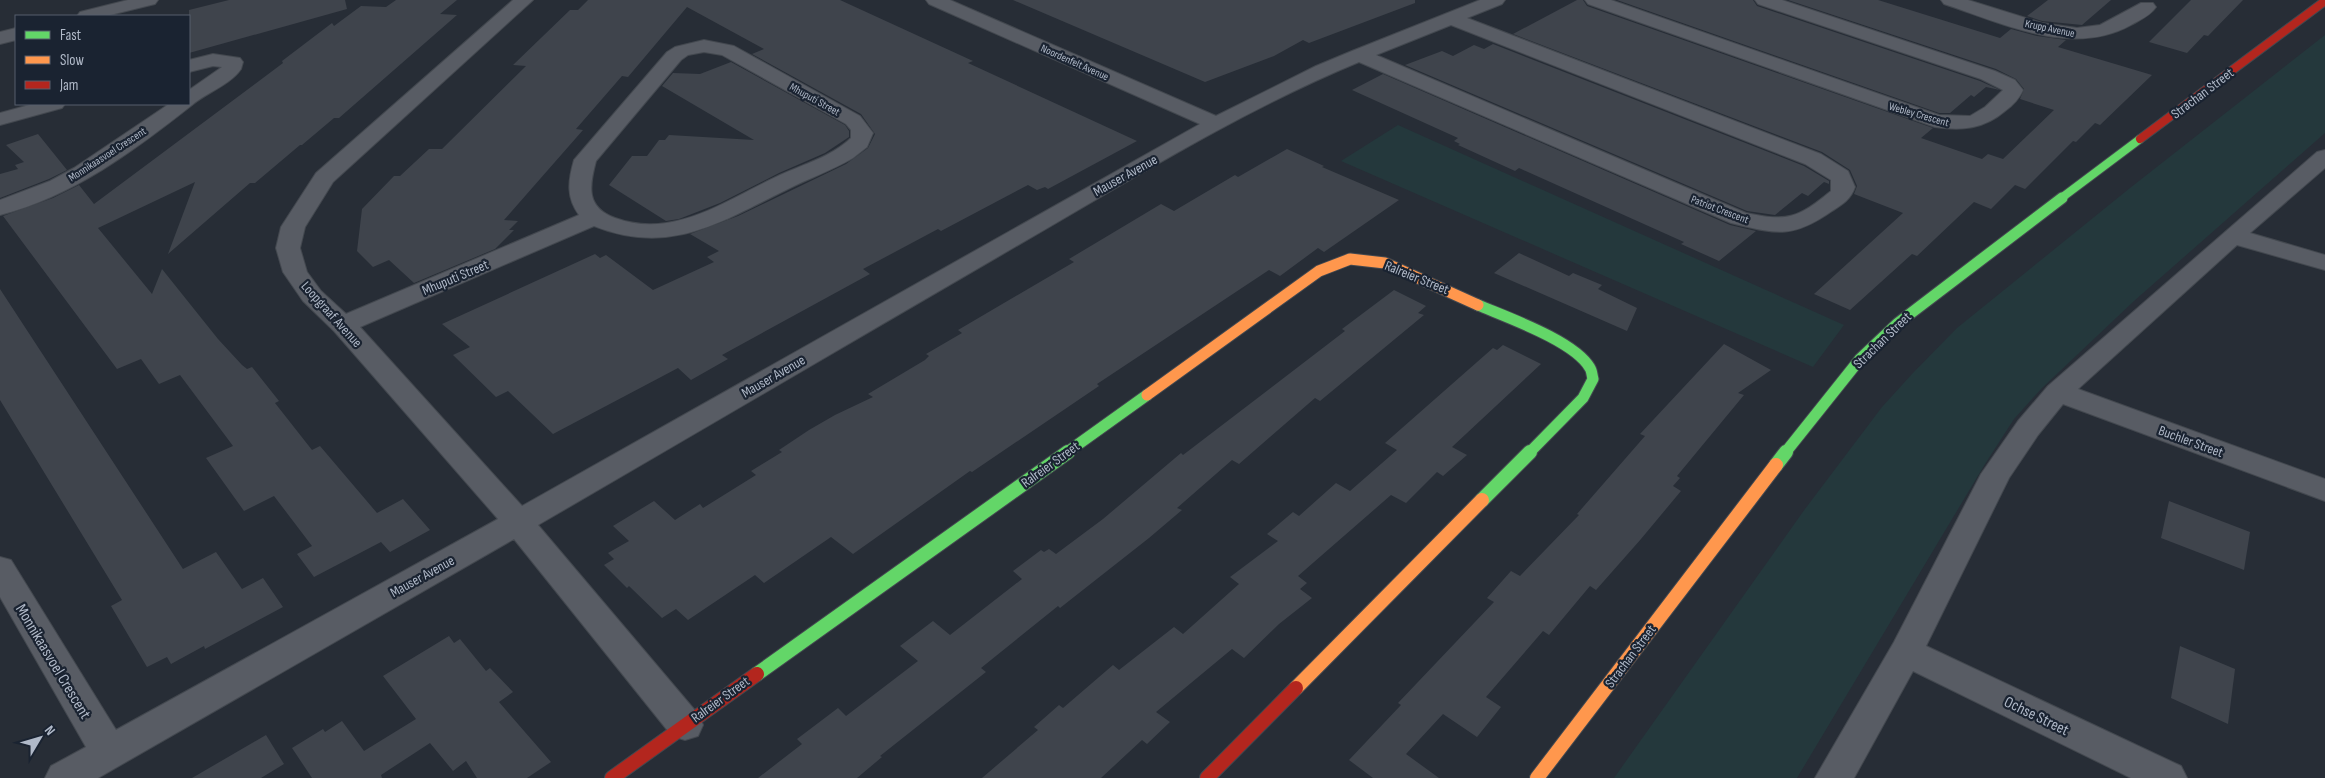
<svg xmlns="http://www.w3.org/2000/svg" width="2325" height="778" font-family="'Sofia Sans Condensed',sans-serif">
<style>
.green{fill:#24383c}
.building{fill:#3f444c}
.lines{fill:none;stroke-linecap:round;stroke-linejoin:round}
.street-casing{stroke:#43484f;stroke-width:2}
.fast-far2-casing{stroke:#43484f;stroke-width:10}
.fast-far1-casing{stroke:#43484f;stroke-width:13}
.fast-casing{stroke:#43484f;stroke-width:16}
.slow-far1-casing{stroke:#43484f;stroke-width:13}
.slow-casing{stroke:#43484f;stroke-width:16}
.jam-far1-casing{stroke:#43484f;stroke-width:10}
.jam-casing{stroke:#43484f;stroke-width:16}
.street{fill:#585c64;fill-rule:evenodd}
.fast-far2{stroke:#63d668;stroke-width:8}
.fast-far1{stroke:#63d668;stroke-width:11}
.fast{stroke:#63d668;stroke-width:14}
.slow-far1{stroke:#ff974d;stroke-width:11}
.slow{stroke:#ff974d;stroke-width:14}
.jam-far1{stroke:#b3261e;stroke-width:8}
.jam{stroke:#b3261e;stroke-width:14}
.labels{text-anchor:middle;stroke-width:4.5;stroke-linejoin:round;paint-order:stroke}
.far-street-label{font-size:11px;fill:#b0b9c8;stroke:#1a2331}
.street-label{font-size:14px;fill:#b0b9c8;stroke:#1a2331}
.near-street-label{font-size:16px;fill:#b0b9c8;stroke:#1a2331}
</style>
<rect width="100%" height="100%" fill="#272d36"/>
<g class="green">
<path d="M2325,35V133L2134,301L2042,388L2014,419L1985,464L1797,778H1614L1805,509L1882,407L1912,374L1957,328L2130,188Z"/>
<path d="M1398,125L1844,325L1813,367L1341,161Z"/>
</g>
<g class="building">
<path d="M229,0H345L347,9L189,53V10Z"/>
<path d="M396,0H457L440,14L457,15L339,118H334L302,145H300L255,183H250L168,254L195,182L98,228L152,294L162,269L218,339L242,365L247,369L252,367L279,401L275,403L312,450L320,446L377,513L403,499L430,530L390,552L381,542L314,577L297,554L312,546L274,496L244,511L206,458L233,446L180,375L159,384L141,359L117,369L3,216L53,198L79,185L94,204L283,63L282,61L332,23L334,26L361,6L386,7Z"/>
<path d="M588,0H840L973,61L968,63L1137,141L1048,189L1045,187L1037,190L1028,185L941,231L938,229L863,269L870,274L722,355L728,359L691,380L678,368L553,434L508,391L496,397L453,355L470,347L442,324L595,254L600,258L606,255L653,290L714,262L707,257L719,251L690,234L738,216L846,164L868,148L875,134L861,114L752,54L764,49L687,7L628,77L622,76L576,129L583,130L504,220L518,221L509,230H514L495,249L414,283L389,260L373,267L357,251L362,209L394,176H400L429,149H442L526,66L513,65L570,10H578Z"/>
<path d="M1013,0H1415V3L1309,43L1303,40L1274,56L1205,82Z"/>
<path d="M1577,0H1583L1587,6L1933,128L1921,138L1982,159L1988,154L2003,159L2054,110L2020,99L2024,89L2016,79L1996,69L1788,0H1878L2000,38L2011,29L2037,36L2066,40L2058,47L2152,75L2100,125L2095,123L2076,142L2073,141L2025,189L2015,185L1991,209L1974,202L1917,256L1912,254L1850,310L1814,294L1903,213L1854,194L1857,186L1850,170L1822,152L1513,34Z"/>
<path d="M1617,0H1753L1757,6L1980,81L2000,90L1986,87L1974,97L1971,95L1950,113H1939Z"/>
<path d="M2048,0H2111L2082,25L2042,21L2027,16Z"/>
<path d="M2191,0H2243L2208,36L2204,35L2187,53L2149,42Z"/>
<path d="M1493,44L1804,166L1829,181V184L1824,182L1808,196L1802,193L1775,215L1747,211L1405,65L1442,51L1453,56L1474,45L1484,49Z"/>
<path d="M731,62L845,125L849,131V137L825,153L779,173L720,203L679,219L666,221L609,185L632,156H647L659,140H665L669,135L754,140L662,86L673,73L700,74Z"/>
<path d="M1383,74L1730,225L1756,231L1719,261L1681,244L1684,242L1519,168L1515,171L1458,145L1460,144L1454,141L1458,138L1352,90Z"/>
<path d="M38,134L67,170L49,179L0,198V174L18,169L15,165L24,162L6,145Z"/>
<path d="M1287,149L1324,166L1322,167L1399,200L1324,252L1318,248L1280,276L1269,270L1097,384L1099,386L972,472L970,471L853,554L831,537L764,583L755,575L688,620L676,609L662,618L629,586L627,588L604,565L614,559L608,553L629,541L613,526L654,501L675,520L700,504L703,508L756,475L751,471L782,452L779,450L809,430L835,415L873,397L868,394L925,360L929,356L926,354L962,333L958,330L1074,262L1069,259L1161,204L1174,211L1235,175L1238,177Z"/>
<path d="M1519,253L1569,276L1573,273L1602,285L1598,289L1637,308L1627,331L1494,273Z"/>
<path d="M0,289L183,569L216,552L242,589L263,578L283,607L205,649L204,646L171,664L167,657L147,667L111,606L122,600L0,400Z"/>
<path d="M1394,290L1426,306L1418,313L1424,315L1320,401L1315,398L1239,464L1232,460L1177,508L1182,510L1149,538L1060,608L1058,606L981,668L986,672L880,756L882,757L857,778H758L802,744L797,739L838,708L846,716L918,661L900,646L933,621L950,635L1022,579L1013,571L1041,550L1044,552L1049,549L1056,554L1103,519L1181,453L1183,455L1345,331L1342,329Z"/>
<path d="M1724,344L1771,370L1738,393L1744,395L1677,476L1680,478L1673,486L1681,491L1641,539L1596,590L1590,586L1549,635L1543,631L1486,697L1501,707L1477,737L1443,714L1406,754L1439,778H1373L1349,760L1401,705L1398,703L1494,602L1487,598L1511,571L1520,576L1579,515L1577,514L1645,436L1640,434Z"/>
<path d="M1503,345L1541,364L1452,447L1467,455L1443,476L1437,472L1406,503L1391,495L1298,576L1307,583L1300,589L1312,598L1279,624L1244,658L1232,649L1156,712L1170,722L1147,744L1142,740L1101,778H982L1038,730L1034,727L1059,705L1063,708L1113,665L1119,670L1174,627L1183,634L1239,584L1230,577L1278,541L1267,534L1293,512L1299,516L1336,483L1350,491L1397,450L1385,443L1493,348L1497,350Z"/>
<path d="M2169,501L2250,532L2244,570L2161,538Z"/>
<path d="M449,636L454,643L460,639L486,671L490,668L513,692L499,702L551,762L527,778H477L466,761L453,771L430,743L381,775L382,778H312L292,748L323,729L325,732L342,721L364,751L416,719L383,676Z"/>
<path d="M2180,646L2235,669L2228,724L2171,698Z"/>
<path d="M266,735L284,764L261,778H192Z"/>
</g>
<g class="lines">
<g class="street-casing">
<g id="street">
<path d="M128,0H158L155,4L106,16H77L80,12Z"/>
<path d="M513,0H533L333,182L305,227L300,248L307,272L321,291L346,314L579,215C566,197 568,181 574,160L667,52L675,47L704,40L734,46L860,116L873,133L867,147L853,158C831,171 807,179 784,191C719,223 669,256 594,226L360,327L522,506L1200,124L929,4L926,0H950L1216,116L1316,66L1352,51L1480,0H1505L1502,4L1467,18L1821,154L1848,171L1855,187C1851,199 1843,204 1832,211C1792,239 1777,234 1731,223L1359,62C1240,111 1124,184 1013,248C855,340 696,433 538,525L698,714L703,725L698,736L685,740L672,736L514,539L98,778H45L51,766L86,747L0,597V557L11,560L116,730L498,519L334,331L303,301L283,272L276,248L281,227L316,173ZM1451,25L1805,164L1831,180V191C1798,218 1788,222 1746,213L1376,55ZM704,52L722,55L846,124L851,130V138C831,157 804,164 780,175C728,199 674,240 615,218C586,207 589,187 596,161L681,60L688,55Z"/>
<path d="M1585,0H1611L1939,115L1970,116L1985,107L2003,90L1981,79L1758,4L1755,0H1782L1995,71L2015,80L2023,90C2019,99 2013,105 2005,111C1984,129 1962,131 1935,127L1588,4Z"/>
<path d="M1941,0H1968L2042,23L2077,28L2100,25L2141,3H2153L2156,7C2151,15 2140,20 2131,25C2072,58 2002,23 1944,4Z"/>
<path d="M16,28V40L0,44V32Z"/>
<path d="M213,54L240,58L243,62L241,69C230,85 206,93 192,105C135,150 72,197 0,215V200L50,181L74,168L169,104H189V90L222,67L213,66L189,72V60Z"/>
<path d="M33,104H65L62,108L0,125V113Z"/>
<path d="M2325,150V168L2250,233L2325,255V270L2237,245L2078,389L2325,479V501L2063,404L2038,435L2009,478L1926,646L2181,766L2187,778H2131L1913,671L1854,778H1815L1894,642L1981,474L2018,421L2048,386L2317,152Z"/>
</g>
</g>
<g class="fast-far2-casing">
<path id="fast-far2" d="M2060,199L2140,139"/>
</g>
<g class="fast-far1-casing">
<g id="fast-far1">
<path d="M1478,305C1506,317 1575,341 1590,368C1592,371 1592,376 1593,379L1583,398L1529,453"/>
<path d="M1066,453L1147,395"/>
<path d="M1785,453L1860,359L1898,323L2062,198"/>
</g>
</g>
<g class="fast-casing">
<g id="fast">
<path d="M1776,465L1786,452"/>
<path d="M1482,500L1530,452"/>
<path d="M757,674L1068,452"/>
</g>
</g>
<g class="slow-far1-casing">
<path id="slow-far1" d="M1147,395L1319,271L1350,259L1385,263L1478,305"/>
</g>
<g class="slow-casing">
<g id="slow">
<path d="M1296,688L1482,500"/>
<path d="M1537,778L1776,465"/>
</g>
</g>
<g class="jam-far1-casing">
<path id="jam-far1" d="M2140,139L2325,1"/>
</g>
<g class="jam-casing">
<g id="jam">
<path d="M612,778L757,674"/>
<path d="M1207,778L1296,688"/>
</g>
</g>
<use href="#street" class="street"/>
<use href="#fast-far2" class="fast-far2"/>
<use href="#fast-far1" class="fast-far1"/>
<use href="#fast" class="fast"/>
<use href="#slow-far1" class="slow-far1"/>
<use href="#slow" class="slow"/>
<use href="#jam-far1" class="jam-far1"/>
<use href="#jam" class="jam"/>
</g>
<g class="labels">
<g class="far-street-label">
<text transform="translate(2050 28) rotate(12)" y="4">Krupp Avenue</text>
<text transform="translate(1075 62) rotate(24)" y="4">Noordenfelt Avenue</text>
<text transform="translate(815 99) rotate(29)" y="4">Mhuputi Street</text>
<text transform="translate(1919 114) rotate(16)" y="4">Webley Crescent</text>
<text transform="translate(107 154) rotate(-33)" y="4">Monnikaasvoel Crescent</text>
<text transform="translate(1720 209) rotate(21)" y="4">Patriot Crescent</text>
</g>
<g class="street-label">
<text transform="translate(2202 93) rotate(-37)" y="5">Strachan Street</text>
<text transform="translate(1125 175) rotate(-29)" y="5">Mauser Avenue</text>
<text transform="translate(455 277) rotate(-23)" y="5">Mhuputi Street</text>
<text transform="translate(1417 277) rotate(22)" y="5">Ralreier Street</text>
<text transform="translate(332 314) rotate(48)" y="5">Loopgraaf Avenue</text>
<text transform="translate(1882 340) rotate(-44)" y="5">Strachan Street</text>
<text transform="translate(773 376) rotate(-30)" y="5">Mauser Avenue</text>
<text transform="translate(2191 441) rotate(20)" y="5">Buchler Street</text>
<text transform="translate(1050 464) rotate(-36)" y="5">Ralreier Street</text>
<text transform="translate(422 576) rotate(-29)" y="5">Mauser Avenue</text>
<text transform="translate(1630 656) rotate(-53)" y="5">Strachan Street</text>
<text transform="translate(720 699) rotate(-36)" y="5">Ralreier Street</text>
</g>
<g class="near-street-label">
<text transform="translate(54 661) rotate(59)" y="6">Monnikaasvoel Crescent</text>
<text transform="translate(2037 715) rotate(26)" y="6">Ochse Street</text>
</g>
</g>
<rect x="15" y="15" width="175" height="90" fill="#1a2331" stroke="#565f6d"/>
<rect x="25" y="31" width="25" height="8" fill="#63d668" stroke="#565f6d"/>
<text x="60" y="40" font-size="15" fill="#b0b9c8">Fast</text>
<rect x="25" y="56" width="25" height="8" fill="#ff974d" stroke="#565f6d"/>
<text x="60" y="65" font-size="15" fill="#b0b9c8">Slow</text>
<rect x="25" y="81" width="25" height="8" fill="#b3261e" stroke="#565f6d"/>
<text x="60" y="90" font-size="15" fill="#b0b9c8">Jam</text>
<g transform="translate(40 738) rotate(52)" stroke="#1a2331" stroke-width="4" paint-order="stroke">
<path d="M0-4L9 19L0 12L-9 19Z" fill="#b0b9c8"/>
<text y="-8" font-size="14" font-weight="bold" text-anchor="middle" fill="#b0b9c8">N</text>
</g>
</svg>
